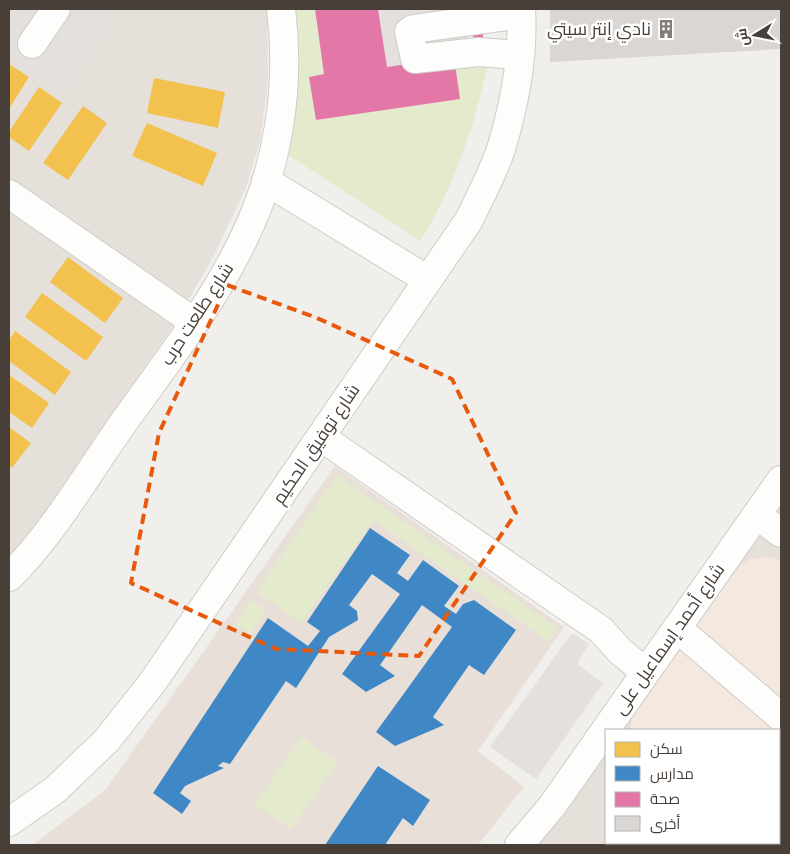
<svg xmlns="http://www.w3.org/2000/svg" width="790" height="854" font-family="Overpass,Cairo,sans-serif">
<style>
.residential{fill:#e5e0da}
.commercial{fill:#f4e8df}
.education{fill:#e8e0d8}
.green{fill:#e4ebcd}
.parking{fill:#e3e0dd}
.homes{fill:#f2c14e}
.schools{fill:#3f88c5}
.health{fill:#e377a8}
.building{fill:#dad6d3}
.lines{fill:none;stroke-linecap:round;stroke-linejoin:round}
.minor-casing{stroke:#cecbc8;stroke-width:30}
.minor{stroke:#fdfdfc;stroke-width:28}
.marked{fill:none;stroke:#e8590c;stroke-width:4;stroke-dasharray:10 6;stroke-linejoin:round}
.labels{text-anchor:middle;stroke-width:5;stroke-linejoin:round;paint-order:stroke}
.poi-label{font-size:18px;fill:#483f38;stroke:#fff;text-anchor:end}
.street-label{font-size:18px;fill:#483f38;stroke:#fff}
</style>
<rect width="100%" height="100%" fill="#f1efec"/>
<g class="residential">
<path d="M9,9H267L268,81L260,142L245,190L209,265L169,332L22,545L9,557Z"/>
<path d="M781,493V845H523L606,742V843H779V730H616Z"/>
</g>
<path class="commercial" d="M763,557L775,558L781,563V769L779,768V730H630L633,713L736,569L748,560Z"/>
<path class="education" d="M335,466L564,627L478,751L524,787L478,845H33L106,789Z"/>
<g class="green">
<path d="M295,9H315L324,74L309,77L316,120L459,99L454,57L488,64C476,122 453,191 420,241L282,151L297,49Z"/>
<path d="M337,475L557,628L548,641L373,520L301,623L257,592Z"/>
<path d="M250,600L266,610L250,634L235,624Z"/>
<path d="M301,737L337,762L291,829L255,805Z"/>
</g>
<g class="parking">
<path d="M9,9H109L116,14L62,95L9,59Z"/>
<path d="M378,9H468L469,56L387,67Z"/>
<path d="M572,633L589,644L577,664L603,683L536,779L490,747Z"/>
<path d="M779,776L781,778V840L778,843Z"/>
</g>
<g class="homes">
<path d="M9,64L29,77L9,109Z"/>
<path d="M154,78L225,92L218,128L147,113Z"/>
<path d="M39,87L62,103L29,151L9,137V132Z"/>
<path d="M83,106L107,123L68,180L43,163Z"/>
<path d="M147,123L217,153L203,186L132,156Z"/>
<path d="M68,257L123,298L105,323L50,282Z"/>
<path d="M42,293L103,337L86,361L25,317Z"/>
<path d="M15,331L71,372L55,395L9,361V340Z"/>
<path d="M9,375L49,403L32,428L9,412Z"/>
<path d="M9,427L31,443L12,468L9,465Z"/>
</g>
<g class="schools">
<path d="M370,528L410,555L397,573L408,581L423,560L459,586L444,606L456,614L463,604L474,600L516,630L484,675L469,665L433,717L444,725L395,746L376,732L452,627L422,605L380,665L395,676L366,692L342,674L400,594L372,574L349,605L357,611L358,620L329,637L296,688L286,681L230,764L223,762L218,766L224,768L185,786L180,793L191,801L182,814L153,793L268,618L308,646L320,631L307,622Z"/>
<path d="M378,766L430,800L413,826L403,818L385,845H325Z"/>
</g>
<g class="health">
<path d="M315,9H378L387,67L454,57L460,99L316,120L309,77L324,74Z"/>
<path d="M483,28V42H474L472,29Z"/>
</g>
<path class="building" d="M550,9H781V49L550,62Z"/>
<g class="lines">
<g class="minor-casing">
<g id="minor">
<path d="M32,44L56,9"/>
<path d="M519,55L478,52L415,59L409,32L413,29L521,14"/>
<path d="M266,181L428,280"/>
<path d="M9,194L194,322"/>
<path d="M321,437L601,630L620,651L645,672"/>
<path d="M757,515L781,533"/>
<path d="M9,577C52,535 84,479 119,429C162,368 211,307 243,240C278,169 291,87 281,9"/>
<path d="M677,628L781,717"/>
<path d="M9,822L55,790L107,740L152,683L469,220C480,197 493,173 501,149C514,106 524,54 521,9"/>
<path d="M725,843L729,845"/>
<path d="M519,845L552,806L781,480"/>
</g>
</g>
<use href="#minor" class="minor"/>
</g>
<path class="marked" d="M227,285L317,318L452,379L516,513L419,656L276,649L131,583L159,433Z"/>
<defs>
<g id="building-bare" transform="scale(1.5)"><path d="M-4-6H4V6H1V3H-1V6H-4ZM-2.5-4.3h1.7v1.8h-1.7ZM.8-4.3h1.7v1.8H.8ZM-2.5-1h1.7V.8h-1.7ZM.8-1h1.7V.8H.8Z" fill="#837d77" stroke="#fff" stroke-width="2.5" paint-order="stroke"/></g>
</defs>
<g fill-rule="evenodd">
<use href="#building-bare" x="666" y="29"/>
</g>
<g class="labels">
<g class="poi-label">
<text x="651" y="35">نادي إنتر سيتي</text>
</g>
<g class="street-label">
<text transform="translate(197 314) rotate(-57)" y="6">شارع طلعت حرب</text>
<text transform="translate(316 444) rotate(-56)" y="6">شارع توفيق الحكيم</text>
<text transform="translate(669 639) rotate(-55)" y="6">شارع أحمد إسماعيل على</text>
</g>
</g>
<rect width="790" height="854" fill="none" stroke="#483f38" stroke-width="20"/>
<rect x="605" y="729" width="175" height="115" fill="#ffffff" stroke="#b6b2af"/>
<rect x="615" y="742" width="25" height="15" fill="#f2c14e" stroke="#b6b2af"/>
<text x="650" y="754" font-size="15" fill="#483f38">سكن</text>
<rect x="615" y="766" width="25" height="15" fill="#3f88c5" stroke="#b6b2af"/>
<text x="650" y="779" font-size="15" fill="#483f38">مدارس</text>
<rect x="615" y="792" width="25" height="15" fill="#e377a8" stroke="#b6b2af"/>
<text x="650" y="804" font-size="15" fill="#483f38">صحة</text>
<rect x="615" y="816" width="25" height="15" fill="#dad6d3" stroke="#b6b2af"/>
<text x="650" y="829" font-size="15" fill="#483f38">أخرى</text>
<g transform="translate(755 35) rotate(260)" stroke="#ffffff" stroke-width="4" paint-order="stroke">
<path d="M0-4L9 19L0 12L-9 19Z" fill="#483f38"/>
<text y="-8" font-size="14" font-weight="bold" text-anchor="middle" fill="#483f38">ش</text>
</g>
</svg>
